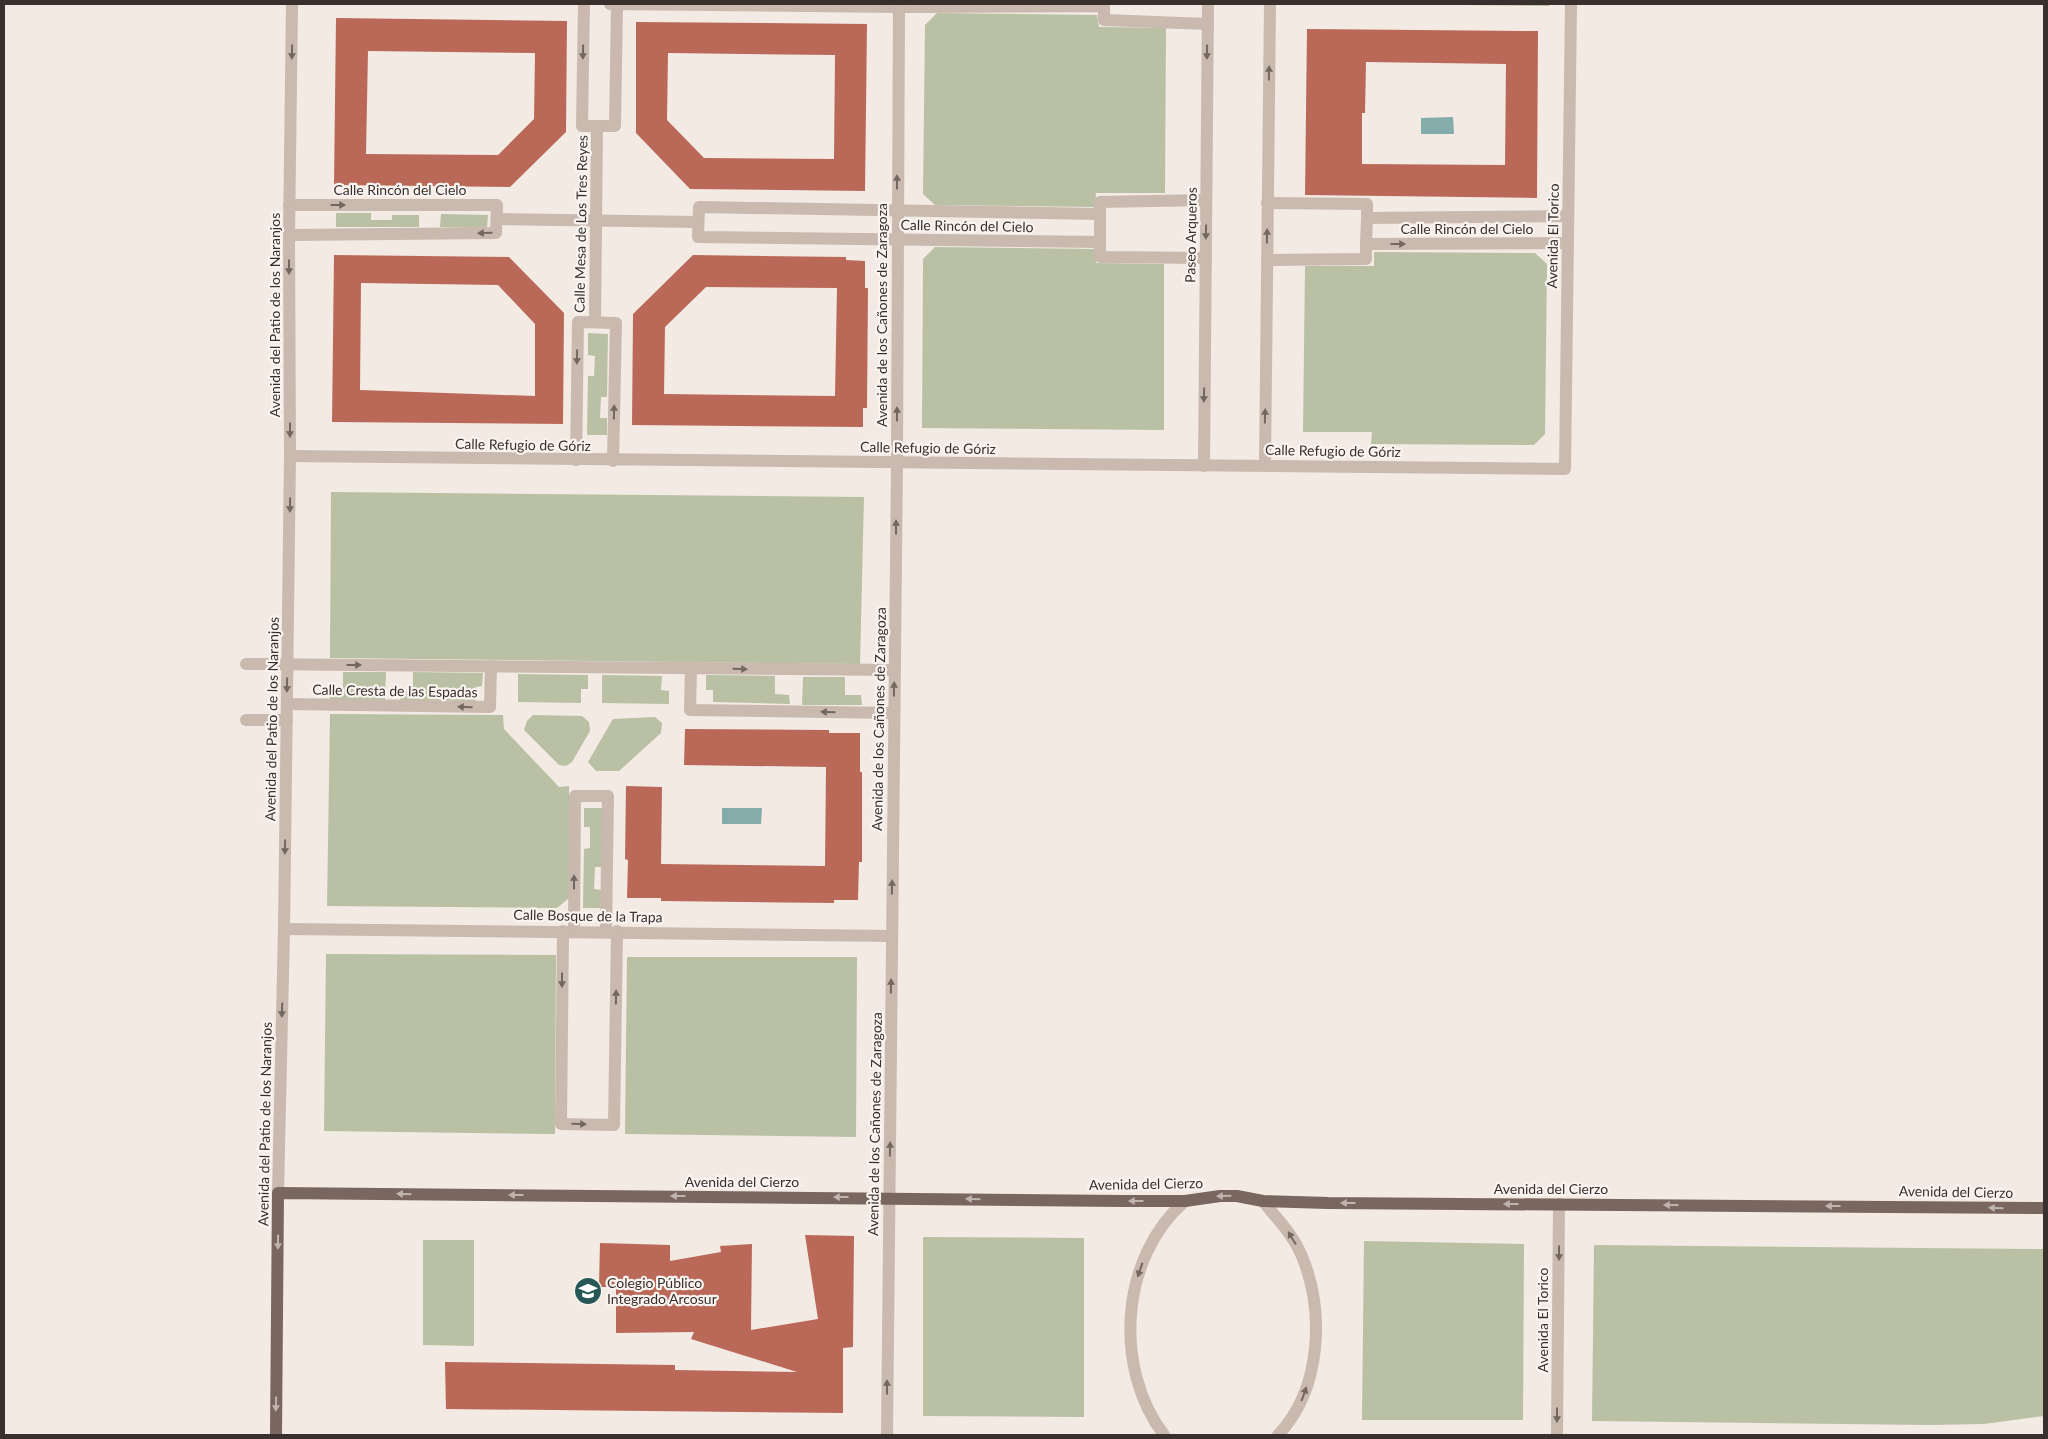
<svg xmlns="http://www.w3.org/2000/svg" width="2048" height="1439" font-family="Lato,sans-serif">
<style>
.green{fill:#b9c0a4}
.water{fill:#84acab}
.building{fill:#ba6959;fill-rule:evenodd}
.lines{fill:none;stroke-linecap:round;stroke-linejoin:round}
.minor{stroke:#c9b9af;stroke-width:12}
.major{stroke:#79665f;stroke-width:12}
.oneway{fill:#736761}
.oneway2{fill:#bfb4ae}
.labels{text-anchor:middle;stroke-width:4.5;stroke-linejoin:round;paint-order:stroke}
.street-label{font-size:14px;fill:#39302d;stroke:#f9f4ef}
.poi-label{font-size:14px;fill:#39302d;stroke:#f9f4ef;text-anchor:start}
</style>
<rect width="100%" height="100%" fill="#f2eae3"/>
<g class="green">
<path d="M1377,4H1549V6Z"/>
<path d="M937,13L1097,15L1099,27L1166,28L1165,193H1096L1095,207L935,205L923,194L925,25Z"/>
<path d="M336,213H371V220H392V215H419V227H336Z"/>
<path d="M441,214L488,215L487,228L440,227Z"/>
<path d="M935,247L1095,249L1096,263L1164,264V430L922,428L923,259Z"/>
<path d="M1374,252L1535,253L1547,264L1545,434L1534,445L1371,444L1372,432H1303L1305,266H1374Z"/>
<path d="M588,333L608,334L607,397H601L600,418H607V435H587L588,376H594L595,356L588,355Z"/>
<path d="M331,492L864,497L860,664L330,658Z"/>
<path d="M343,672H386L385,700L330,699V691L343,690Z"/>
<path d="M413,672L483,673L482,686L476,687V701L400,700V691H413Z"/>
<path d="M518,674L588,675V689H581V703L518,702Z"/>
<path d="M602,675L662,676L661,690L669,691V704L602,703Z"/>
<path d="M706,675L775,676V694L789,695L790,704L713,702V690H706Z"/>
<path d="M803,677H845V695H861L862,705H802Z"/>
<path d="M330,714L503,715L504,729L559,787L569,786V898L557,908L327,906Z"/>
<path d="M533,715L582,716L589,722L590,731L572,762L566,766L559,765L524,730L527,721Z"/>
<path d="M655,717L662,723L661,733L619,771H596L588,762L613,719Z"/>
<path d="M584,808H602V867H595L594,889L602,890V908H583L584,849L590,848V827H584Z"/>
<path d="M326,954L556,955L555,1134L324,1131Z"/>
<path d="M627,957H857L856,1137L625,1134Z"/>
<path d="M923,1237L1084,1238V1417L923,1416Z"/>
<path d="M423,1240H474V1346L423,1345Z"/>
<path d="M1364,1241L1524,1244L1523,1420H1362Z"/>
<path d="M1594,1245L2044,1249V1416L1984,1424L1929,1425L1592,1421Z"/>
</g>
<g class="water">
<path d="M1453,117L1454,134H1421V118Z"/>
<path d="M722,808H762L761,824H722Z"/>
</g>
<g class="building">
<path d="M336,18L567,21L566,132L510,187L334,185ZM368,51L535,53L534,119L498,155L366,154Z"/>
<path d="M636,22L867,24L865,191L690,189L636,133ZM668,53L835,55L834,159L704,158L667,120Z"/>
<path d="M1307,29L1538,31L1537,198L1305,195ZM1366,62L1506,64L1505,165L1362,164V113H1365Z"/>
<path d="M334,255L509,257L564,313L563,424L332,422ZM361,283L498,285L535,324V396L360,390Z"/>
<path d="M693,255L846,257V260L865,261V288H868L867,408H863V427L632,425L633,314ZM706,287L837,288L835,396L664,394L665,327Z"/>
<path d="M685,729L829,730V733H860V772H862V862H859L858,900H834V903L661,901V898H627L628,860L625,859L626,786L662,787L661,864L825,866L826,767L684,765Z"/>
<path d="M805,1235L854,1236L853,1347L843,1348V1413L446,1409L445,1362L675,1365V1370L797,1372L691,1339L694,1332L616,1333V1287H599L600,1243L670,1245V1261L721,1252L720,1246L752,1244L751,1330L818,1319Z"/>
</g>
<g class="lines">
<g class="minor">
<path d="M584,4L582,126H615L617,4"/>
<path d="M610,4L899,7L1104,6V20L1208,24"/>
<path d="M1267,203L1367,204V218"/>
<path d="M699,207L1100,214V242L698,237Z"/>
<path d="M1100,214V202L1206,200"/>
<path d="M1568,216L1367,218L1366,244L1568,243"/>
<path d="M497,219L698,222"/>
<path d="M289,235L496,233L497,205H289"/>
<path d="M1100,242V257L1206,258"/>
<path d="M1267,260L1366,259V244"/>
<path d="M595,322L597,126"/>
<path d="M290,456L1565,469L1571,4"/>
<path d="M576,460L578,322L616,323L613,461"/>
<path d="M1265,465L1270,4"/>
<path d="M1204,466L1208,4"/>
<path d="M246,664L895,670"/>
<path d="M691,668L690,710L894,713"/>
<path d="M287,704L490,707L491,666"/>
<path d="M246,720H287"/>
<path d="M284,929L892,936"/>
<path d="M563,931L561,1124L614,1125L617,931"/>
<path d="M574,931L575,796H608L606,931"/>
<path d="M278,1193L284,929L290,456L289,235L292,4"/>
<path d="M1263,1201C1276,1218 1292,1233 1301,1254C1325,1310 1322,1389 1278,1435"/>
<path d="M887,1435L897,463L899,4"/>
<path d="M1164,1435C1113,1368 1120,1257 1185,1201"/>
<path d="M1557,1435L1559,1204"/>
</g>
<path class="major" d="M276,1435L278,1193L1123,1201H1185L1220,1196H1237L1263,1201L1328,1203L2044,1208"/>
</g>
<defs><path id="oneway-solid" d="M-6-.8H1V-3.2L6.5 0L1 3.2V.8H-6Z" transform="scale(1.25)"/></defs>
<g class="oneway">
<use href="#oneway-solid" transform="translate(292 52) rotate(91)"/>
<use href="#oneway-solid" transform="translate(583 52) rotate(91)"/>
<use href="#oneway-solid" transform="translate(1207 52) rotate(91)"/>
<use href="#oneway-solid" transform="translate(1269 73) rotate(-89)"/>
<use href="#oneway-solid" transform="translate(897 182) rotate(-90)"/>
<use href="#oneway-solid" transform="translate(338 205)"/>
<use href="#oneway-solid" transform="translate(1206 232) rotate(91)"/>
<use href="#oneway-solid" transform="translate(485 233) rotate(179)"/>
<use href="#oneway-solid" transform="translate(1267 236) rotate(-89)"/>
<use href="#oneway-solid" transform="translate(1398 244)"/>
<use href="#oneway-solid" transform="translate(289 267) rotate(90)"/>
<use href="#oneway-solid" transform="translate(577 357) rotate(91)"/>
<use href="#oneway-solid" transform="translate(1204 395) rotate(91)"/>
<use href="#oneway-solid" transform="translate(614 412) rotate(-89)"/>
<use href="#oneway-solid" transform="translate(897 414) rotate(-90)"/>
<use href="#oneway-solid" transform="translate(1265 416) rotate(-89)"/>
<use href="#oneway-solid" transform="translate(290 430) rotate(90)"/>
<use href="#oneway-solid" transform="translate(290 505) rotate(91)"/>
<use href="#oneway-solid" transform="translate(896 527) rotate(-90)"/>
<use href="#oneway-solid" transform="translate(354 665)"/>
<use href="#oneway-solid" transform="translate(740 669) rotate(1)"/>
<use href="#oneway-solid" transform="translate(287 685) rotate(91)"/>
<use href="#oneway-solid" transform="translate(894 689) rotate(-89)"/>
<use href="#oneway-solid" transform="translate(465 707) rotate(-179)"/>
<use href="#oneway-solid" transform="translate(828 712) rotate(-179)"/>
<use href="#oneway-solid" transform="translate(285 847) rotate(91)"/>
<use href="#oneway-solid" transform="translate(574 882) rotate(-90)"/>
<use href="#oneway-solid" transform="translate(892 887) rotate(-89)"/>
<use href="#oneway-solid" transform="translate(562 980) rotate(90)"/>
<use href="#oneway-solid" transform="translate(891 986) rotate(-89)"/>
<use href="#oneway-solid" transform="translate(616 997) rotate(-89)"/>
<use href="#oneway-solid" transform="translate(282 1010) rotate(92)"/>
<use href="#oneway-solid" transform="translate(579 1124) rotate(1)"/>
<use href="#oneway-solid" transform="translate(890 1149) rotate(-89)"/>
<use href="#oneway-solid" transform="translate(1292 1238) rotate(-121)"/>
<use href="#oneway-solid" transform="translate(1559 1253) rotate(90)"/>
<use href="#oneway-solid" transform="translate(1140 1270) rotate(109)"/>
<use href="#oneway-solid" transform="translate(887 1387) rotate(-90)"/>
<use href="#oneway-solid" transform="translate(1304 1394) rotate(-70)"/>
<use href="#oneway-solid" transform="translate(1557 1415) rotate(90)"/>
</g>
<g class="oneway2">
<use href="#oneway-solid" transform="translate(404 1194) rotate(-179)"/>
<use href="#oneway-solid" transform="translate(516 1195) rotate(-180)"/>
<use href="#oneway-solid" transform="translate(678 1196) rotate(-180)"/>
<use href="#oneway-solid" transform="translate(1224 1196) rotate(178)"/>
<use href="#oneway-solid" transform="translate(841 1197) rotate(-180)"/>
<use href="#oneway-solid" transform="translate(973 1199) rotate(-179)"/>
<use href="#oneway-solid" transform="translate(1136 1201) rotate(-180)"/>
<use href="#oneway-solid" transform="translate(1348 1203) rotate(-180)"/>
<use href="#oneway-solid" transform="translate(1511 1204) rotate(-180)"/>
<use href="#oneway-solid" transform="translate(1671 1205) rotate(-180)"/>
<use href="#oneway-solid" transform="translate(1833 1206) rotate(-180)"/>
<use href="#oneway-solid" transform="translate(1996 1208) rotate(-179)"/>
<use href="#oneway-solid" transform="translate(278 1242) rotate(91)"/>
<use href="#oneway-solid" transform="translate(276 1404) rotate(91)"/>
</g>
<defs>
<g id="school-disc" transform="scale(1.4375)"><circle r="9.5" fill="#265756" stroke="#f9f4ef"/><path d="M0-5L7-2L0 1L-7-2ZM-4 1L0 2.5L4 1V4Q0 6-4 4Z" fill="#fff"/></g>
</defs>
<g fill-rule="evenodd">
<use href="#school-disc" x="588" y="1291"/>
</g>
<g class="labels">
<g class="street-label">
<text x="400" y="195">Calle Rincón del Cielo</text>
<text transform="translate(581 224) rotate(-89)" y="5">Calle Mesa de Los Tres Reyes</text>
<text transform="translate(967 226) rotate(1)" y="5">Calle Rincón del Cielo</text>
<text x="1467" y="234">Calle Rincón del Cielo</text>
<text transform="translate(1191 235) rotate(-89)" y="5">Paseo Arqueros</text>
<text transform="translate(1553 236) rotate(-89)" y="5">Avenida El Torico</text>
<text transform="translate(275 315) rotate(-90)" y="5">Avenida del Patio de los Naranjos</text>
<text transform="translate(882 315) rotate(-90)" y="5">Avenida de los Cañones de Zaragoza</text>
<text transform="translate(523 445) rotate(1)" y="5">Calle Refugio de Góriz</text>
<text transform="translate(928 448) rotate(1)" y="5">Calle Refugio de Góriz</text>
<text transform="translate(1333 451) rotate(1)" y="5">Calle Refugio de Góriz</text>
<text transform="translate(395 691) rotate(1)" y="5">Calle Cresta de las Espadas</text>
<text transform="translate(272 719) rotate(-89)" y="5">Avenida del Patio de los Naranjos</text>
<text transform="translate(879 719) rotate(-89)" y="5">Avenida de los Cañones de Zaragoza</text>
<text transform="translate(588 916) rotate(1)" y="5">Calle Bosque de la Trapa</text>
<text transform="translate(265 1124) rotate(-89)" y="5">Avenida del Patio de los Naranjos</text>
<text transform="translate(875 1124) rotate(-89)" y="5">Avenida de los Cañones de Zaragoza</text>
<text x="742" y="1187">Avenida del Cierzo</text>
<text transform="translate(1146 1184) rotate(-1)" y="5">Avenida del Cierzo</text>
<text x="1551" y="1194">Avenida del Cierzo</text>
<text transform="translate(1956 1192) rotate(1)" y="5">Avenida del Cierzo</text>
<text transform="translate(1543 1320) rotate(-90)" y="5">Avenida El Torico</text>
</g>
<g class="poi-label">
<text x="607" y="1288">Colegio Público<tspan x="607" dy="16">Integrado Arcosur</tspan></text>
</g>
</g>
<rect width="2048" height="1439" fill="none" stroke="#39302d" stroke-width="10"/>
</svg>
